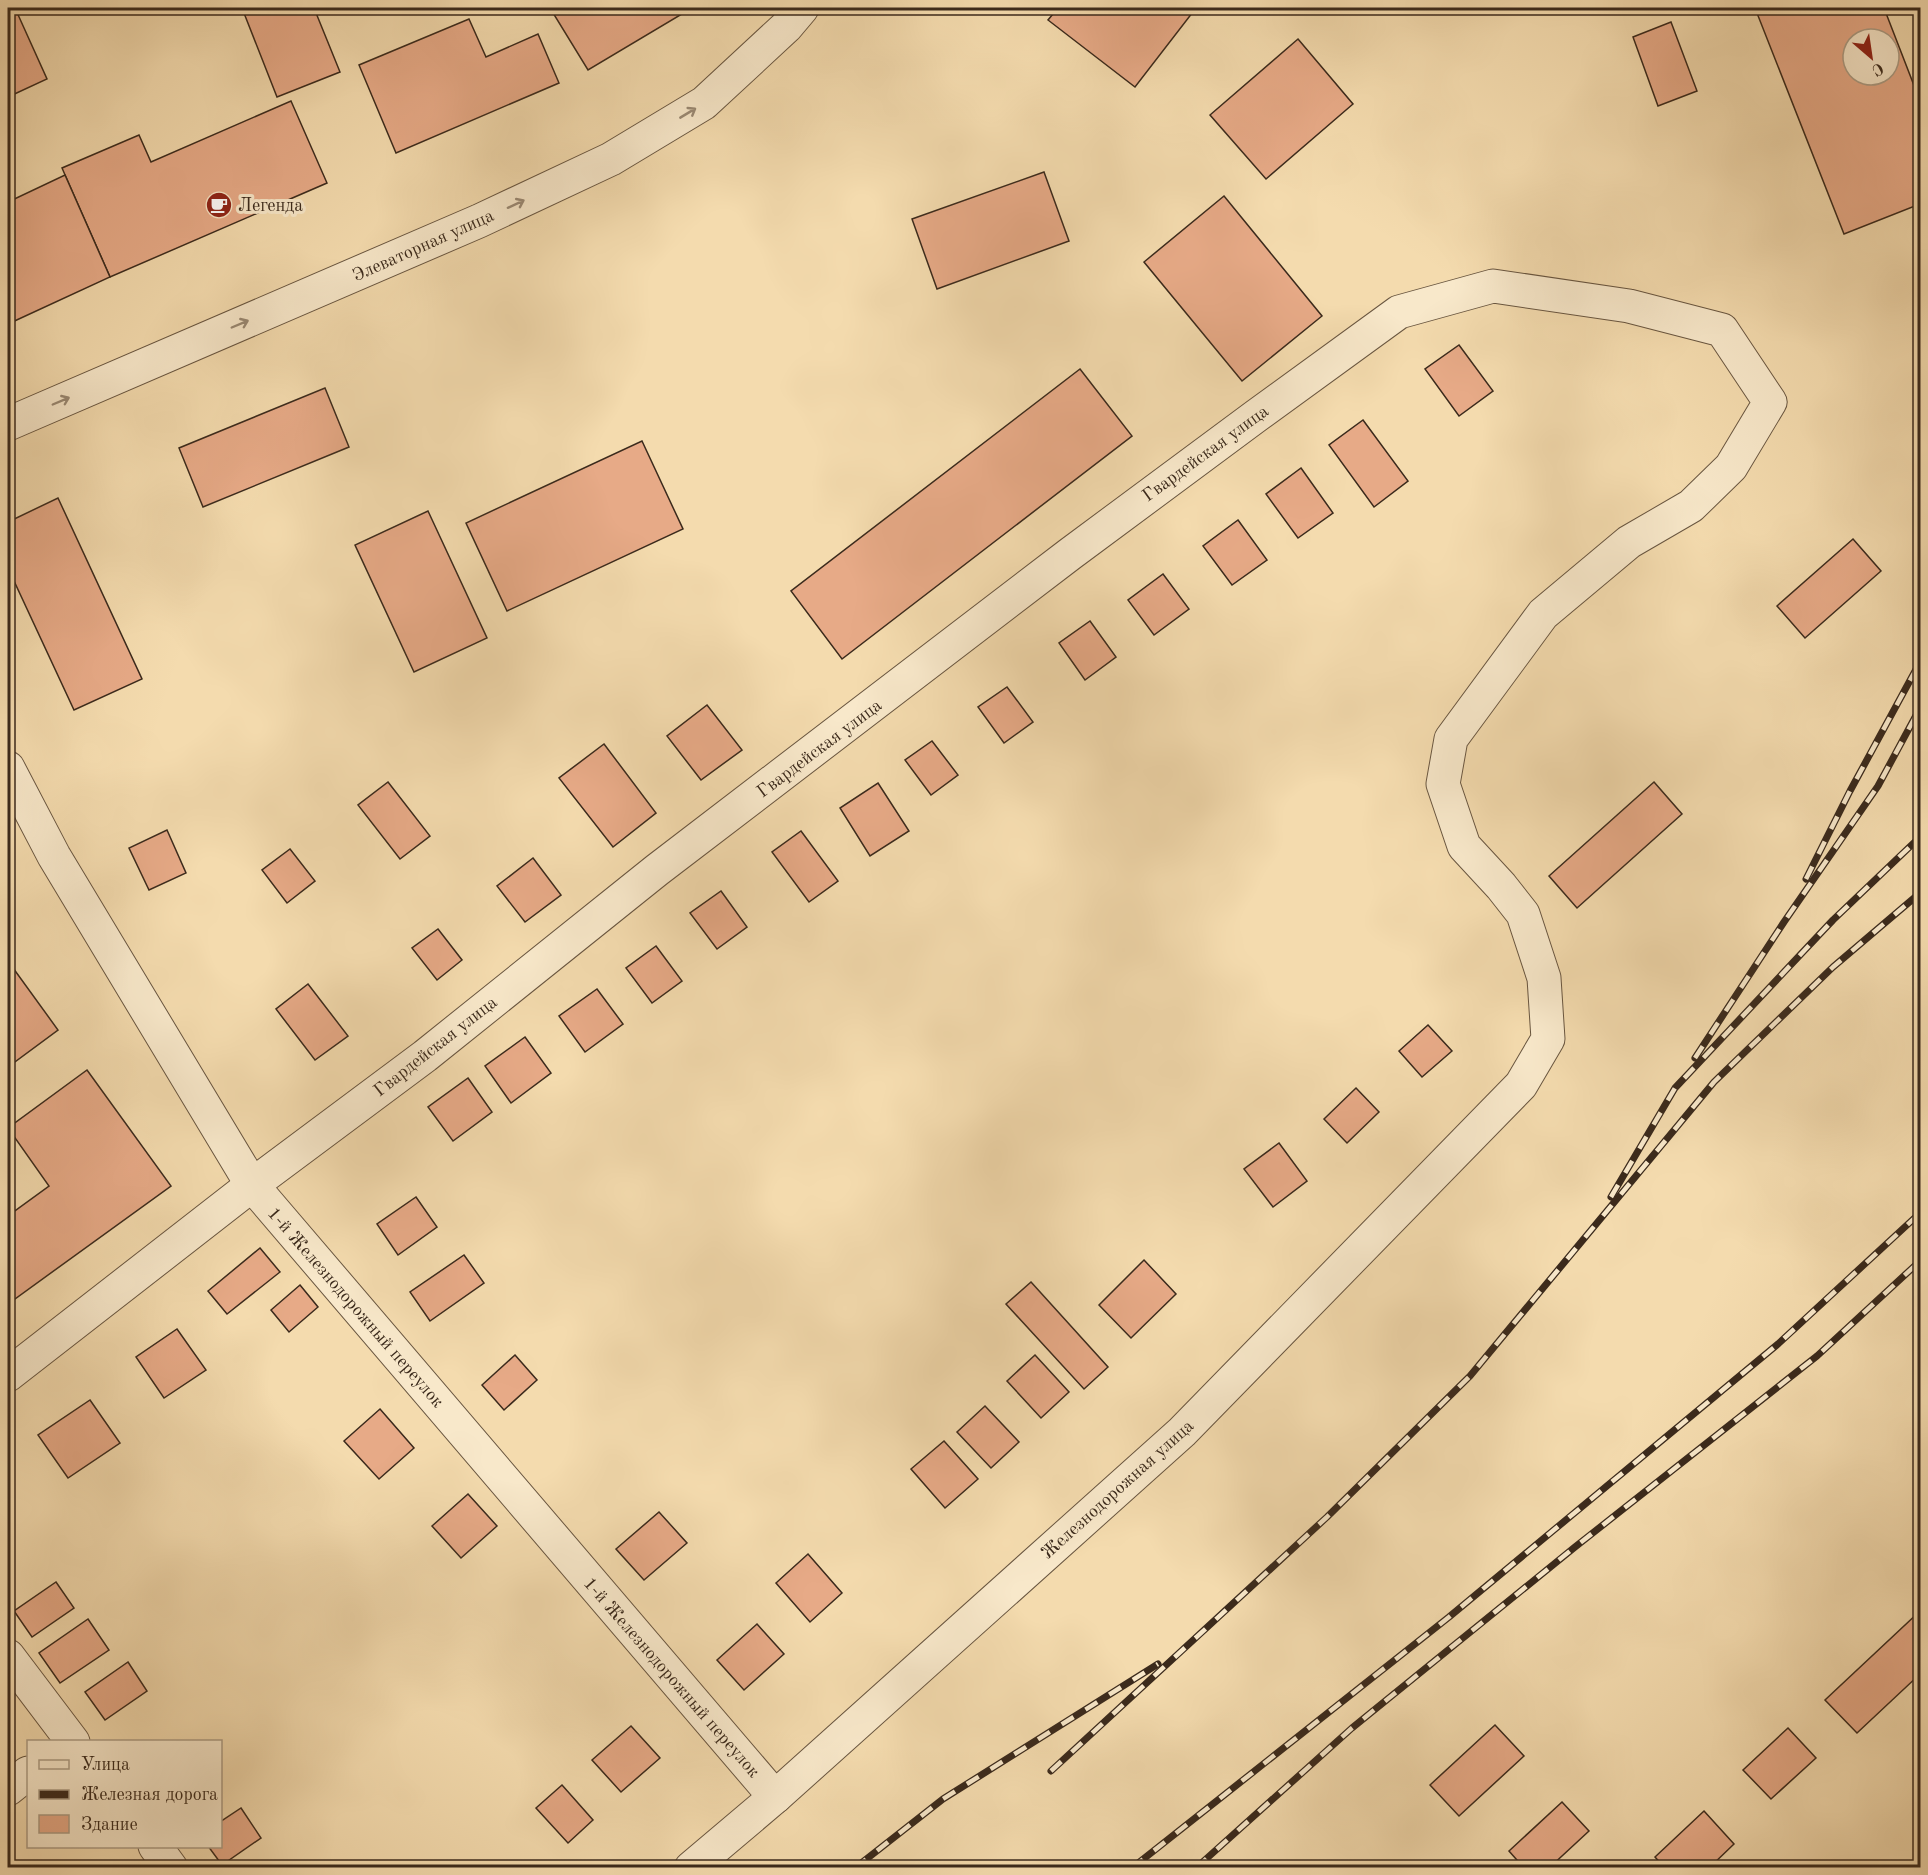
<svg xmlns="http://www.w3.org/2000/svg" width="1928" height="1875" font-family="'Old Standard TT',serif">
<style>
.building{fill:#e7aa87;stroke:#3b2a1c;stroke-width:1.5;fill-rule:evenodd}
.lines{fill:none;stroke-linecap:round;stroke-linejoin:round}
.street-casing{stroke:#695640;stroke-width:35}
.street{stroke:#f8e8ca;stroke-width:33}
.rail-casing{stroke:#3b2a1c;stroke-width:7}
.rail{stroke:#f8e8ca;stroke-width:4.5;stroke-dasharray:14;stroke-linecap:butt}
.oneway{stroke:#9a8973}
.labels{text-anchor:middle;stroke-width:6;stroke-linejoin:round;paint-order:stroke}
.poi-label{font-size:18px;fill:#3b2a1c;stroke:#f8e8ca;text-anchor:start}
.street-label{font-size:18px;fill:#3b2a1c;stroke:#f8e8ca}
</style>
<rect width="100%" height="100%" fill="#f4dbae"/>
<filter id="stains"><feTurbulence type="fractalNoise" baseFrequency=".00333" numOctaves="4"/><feColorMatrix values="0 0 0 0 .2 0 0 0 0 .09 0 0 0 0 .02 0 0 0 .5 -.17"/></filter>
<radialGradient id="worn" r=".72"><stop offset=".6" stop-color="#630" stop-opacity="0"/><stop offset="1" stop-color="#630" stop-opacity=".3"/></radialGradient>
<g class="building">
<path d="M15,8L47,79L8,97V12Z"/>
<path d="M242,8H314L340,72L277,97Z"/>
<path d="M550,8H692L588,70Z"/>
<path d="M1058,8H1196L1135,87L1048,20Z"/>
<path d="M1755,8H1884L1920,101V204L1844,234ZM1853,39H1889V75H1853Z"/>
<path d="M469,19L486,57L538,34L559,83L396,153L359,65Z"/>
<path d="M1671,22L1697,91L1658,106L1633,37Z"/>
<path d="M1298,39L1353,104L1266,179L1210,115Z"/>
<path d="M291,101L327,183L110,277L62,168L139,135L151,162Z"/>
<path d="M1044,172L1069,241L937,289L912,219Z"/>
<path d="M65,175L110,277L8,324V202Z"/>
<path d="M1224,196L1322,316L1242,381L1144,262Z"/>
<path d="M1459,345L1493,391L1459,416L1425,369Z"/>
<path d="M1080,369L1132,436L842,659L791,591Z"/>
<path d="M325,388L349,447L203,507L179,448Z"/>
<path d="M1363,420L1408,481L1374,507L1329,445Z"/>
<path d="M642,441L683,529L507,611L466,523Z"/>
<path d="M1301,468L1333,513L1298,538L1266,494Z"/>
<path d="M58,498L142,679L74,710L8,568V522Z"/>
<path d="M428,511L487,638L414,672L355,545Z"/>
<path d="M1238,520L1267,560L1232,585L1203,546Z"/>
<path d="M1853,539L1881,571L1805,638L1777,606Z"/>
<path d="M1163,574L1189,609L1154,635L1128,600Z"/>
<path d="M1090,621L1116,657L1085,680L1059,643Z"/>
<path d="M1007,687L1033,722L1004,743L978,707Z"/>
<path d="M707,705L742,750L701,780L667,736Z"/>
<path d="M932,741L958,775L931,795L905,760Z"/>
<path d="M604,744L656,813L613,847L559,778Z"/>
<path d="M388,782L430,836L400,859L358,805Z"/>
<path d="M1654,782L1682,814L1577,908L1549,876Z"/>
<path d="M878,783L909,831L870,856L840,808Z"/>
<path d="M167,830L186,873L149,890L129,848Z"/>
<path d="M801,831L838,881L809,902L772,852Z"/>
<path d="M290,849L315,881L287,903L262,870Z"/>
<path d="M533,858L561,895L525,922L497,886Z"/>
<path d="M721,891L747,927L717,949L690,913Z"/>
<path d="M438,929L462,960L437,980L412,948Z"/>
<path d="M656,946L682,981L652,1003L626,968Z"/>
<path d="M8,961L58,1030L8,1067Z"/>
<path d="M308,984L348,1036L315,1060L276,1009Z"/>
<path d="M597,989L623,1024L585,1052L559,1016Z"/>
<path d="M1428,1025L1452,1051L1422,1077L1399,1051Z"/>
<path d="M525,1037L551,1073L511,1103L485,1066Z"/>
<path d="M87,1070L171,1186L8,1304V1216L49,1186L8,1128Z"/>
<path d="M468,1078L492,1112L453,1141L428,1107Z"/>
<path d="M1356,1088L1379,1112L1347,1143L1324,1119Z"/>
<path d="M1279,1143L1307,1181L1273,1207L1244,1169Z"/>
<path d="M416,1197L437,1227L398,1255L377,1224Z"/>
<path d="M260,1248L280,1272L227,1314L208,1291Z"/>
<path d="M464,1255L484,1283L430,1321L410,1292Z"/>
<path d="M1144,1260L1176,1294L1131,1338L1099,1305Z"/>
<path d="M1031,1282L1108,1367L1084,1389L1006,1304Z"/>
<path d="M300,1285L318,1307L289,1332L271,1310Z"/>
<path d="M177,1329L206,1370L164,1398L136,1357Z"/>
<path d="M515,1355L537,1380L504,1410L482,1385Z"/>
<path d="M1035,1355L1069,1392L1041,1418L1007,1381Z"/>
<path d="M90,1400L120,1443L68,1478L38,1435Z"/>
<path d="M985,1406L1019,1442L991,1468L957,1432Z"/>
<path d="M380,1409L414,1448L379,1479L344,1441Z"/>
<path d="M944,1441L978,1479L945,1508L911,1469Z"/>
<path d="M468,1494L497,1526L461,1558L432,1526Z"/>
<path d="M659,1512L687,1543L644,1580L616,1549Z"/>
<path d="M808,1554L842,1593L810,1622L776,1583Z"/>
<path d="M56,1582L74,1608L32,1637L14,1611Z"/>
<path d="M1920,1611V1674L1857,1733L1825,1700Z"/>
<path d="M88,1619L109,1650L60,1683L39,1653Z"/>
<path d="M757,1624L784,1654L744,1690L717,1660Z"/>
<path d="M128,1662L147,1691L105,1720L85,1692Z"/>
<path d="M1495,1725L1524,1756L1459,1816L1430,1785Z"/>
<path d="M631,1726L660,1758L621,1792L592,1760Z"/>
<path d="M1788,1728L1816,1758L1771,1799L1743,1770Z"/>
<path d="M562,1785L593,1820L568,1843L536,1808Z"/>
<path d="M1562,1802L1589,1831L1549,1868H1524L1509,1851Z"/>
<path d="M241,1808L261,1838L222,1865L208,1846H220V1822Z"/>
<path d="M1704,1811L1734,1844L1709,1868H1665L1655,1857Z"/>
</g>
<g class="lines">
<g class="street-casing">
<g id="street">
<path d="M8,424L479,221L611,159L704,103L786,27L802,8"/>
<path d="M8,768L54,856L252,1185L775,1797"/>
<path d="M8,1375L252,1185L425,1056L657,870L1070,554L1256,416L1399,312L1493,286L1629,306L1722,330L1770,402L1731,467L1691,506L1629,542L1543,614L1451,739L1443,784L1464,846L1501,886L1523,914L1544,978L1548,1039L1521,1085L1182,1432L775,1797L691,1868"/>
<path d="M8,1656L73,1742"/>
<path d="M8,1789L28,1773"/>
<path d="M155,1846L171,1868"/>
</g>
</g>
<use href="#street" class="street"/>
<g class="rail-casing">
<g id="rail">
<path d="M1806,879L1850,791L1920,662"/>
<path d="M1695,1058L1784,922L1878,786L1920,708"/>
<path d="M1611,1197L1675,1088L1833,920L1920,837"/>
<path d="M1051,1771L1327,1517L1470,1376L1714,1082L1833,967L1920,893"/>
<path d="M855,1868L943,1799L1158,1664"/>
<path d="M1132,1868L1449,1617L1778,1344L1920,1213"/>
<path d="M1196,1868L1352,1728L1575,1547L1817,1356L1920,1261"/>
</g>
</g>
<use href="#rail" class="rail"/>
</g>
<defs><path id="oneway-shaft" d="M-6 0H5M1.5-3L5.5 0L1.5 3" fill="none" stroke-width="1.6" stroke-linecap="round" stroke-linejoin="round" transform="scale(1.5)"/></defs>
<g class="oneway">
<use href="#oneway-shaft" transform="translate(688 113) rotate(-31)"/>
<use href="#oneway-shaft" transform="translate(516 204) rotate(-25)"/>
<use href="#oneway-shaft" transform="translate(240 324) rotate(-23)"/>
<use href="#oneway-shaft" transform="translate(61 401) rotate(-23)"/>
</g>
<defs>
<g id="cafe-disc" transform="scale(1.35)"><circle r="9.5" fill="#8f2418" stroke="#f8e8ca"/><path d="M-5.5-4.5H6V0H3Q3 3.5 0 3.5H-2.5Q-5.5 3.5-5.5 0ZM3-3.2v2h1.7v-2ZM-6 4.5H4V6H-6Z" fill="#fff"/></g>
</defs>
<g fill-rule="evenodd">
<use href="#cafe-disc" x="219" y="205"/>
</g>
<g class="labels">
<g class="poi-label">
<text x="238" y="211">Легенда</text>
</g>
<g class="street-label">
<text transform="translate(423 245) rotate(-24)" y="6">Элеваторная улица</text>
<text transform="translate(1205 453) rotate(-36)" y="6">Гвардейская улица</text>
<text transform="translate(819 748) rotate(-37)" y="6">Гвардейская улица</text>
<text transform="translate(435 1046) rotate(-38)" y="6">Гвардейская улица</text>
<text transform="translate(356 1307) rotate(49)" y="6">1-й Железнодорожный переулок</text>
<text transform="translate(1117 1489) rotate(-42)" y="6">Железнодорожная улица</text>
<text transform="translate(672 1677) rotate(49)" y="6">1-й Железнодорожный переулок</text>
</g>
</g>
<rect width="1928" height="1875" fill="none" stroke="#f4dbae" stroke-width="30"/>
<rect x="9" y="9" width="1910" height="1857" fill="none" stroke="#3b2a1c" stroke-width="3"/>
<rect x="15" y="15" width="1898" height="1845" fill="none" stroke="#3b2a1c" stroke-width="1.5"/>
<rect x="27" y="1740" width="195" height="108" fill="#f8e8ca" stroke="#ac9c84" stroke-width="1.5"/>
<rect x="39" y="1760" width="30" height="9" fill="#f8e8ca" stroke="#ac9c84" stroke-width="1.5"/>
<text x="81" y="1770" font-size="18" fill="#3b2a1c">Улица</text>
<rect x="39" y="1790" width="30" height="9" fill="#3b2a1c" stroke="#ac9c84" stroke-width="1.5"/>
<text x="81" y="1800" font-size="18" fill="#3b2a1c">Железная дорога</text>
<rect x="39" y="1815" width="30" height="18" fill="#e7aa87" stroke="#ac9c84" stroke-width="1.5"/>
<text x="81" y="1830" font-size="18" fill="#3b2a1c">Здание</text>
<g transform="translate(1871 57) rotate(151)"><circle r="28" fill="#f8e8ca" stroke="#ac9c84" stroke-width="1.5"/>
<path d="M0-4.5L10 22L0 15L-10 22Z" fill="#8f2418"/>
<text y="-9" font-size="16" font-weight="bold" text-anchor="middle" fill="#3b2a1c">С</text>
</g>
<rect width="100%" height="100%" filter="url(#stains)"/>
<rect width="100%" height="100%" fill="url(#worn)"/>
</svg>
